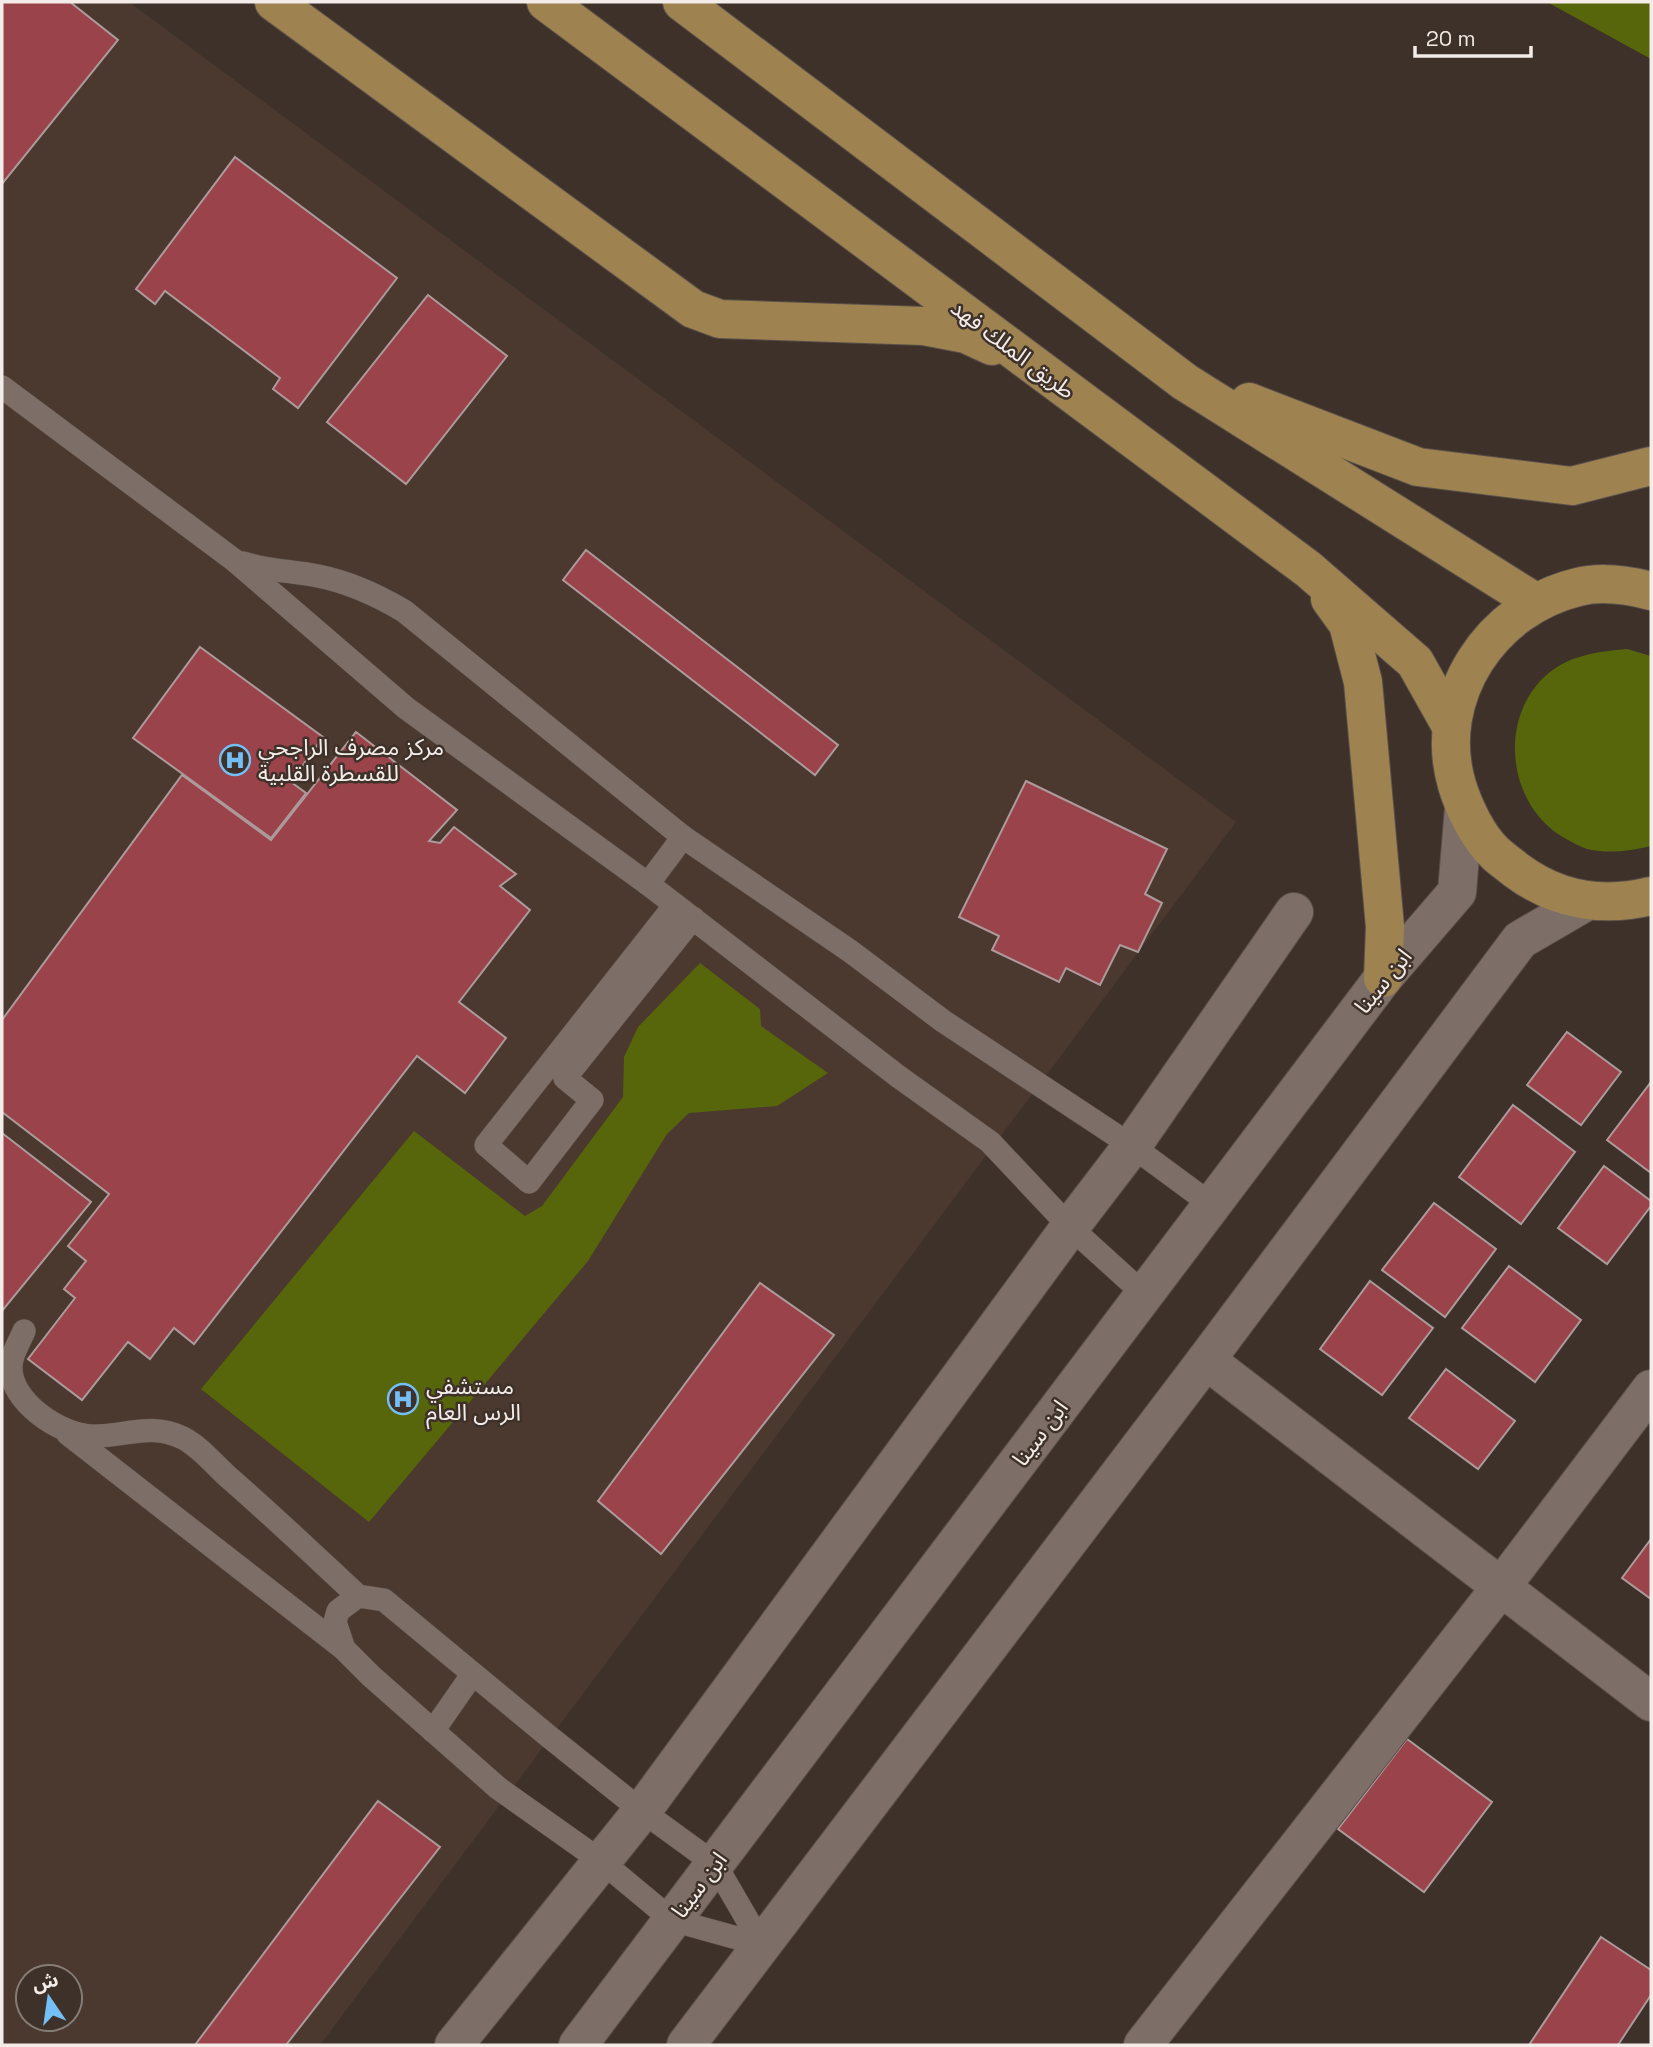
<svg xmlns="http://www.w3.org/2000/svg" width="1653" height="2047" font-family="'Space Grotesk','Noto Sans Arabic',sans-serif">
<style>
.built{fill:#4b392f;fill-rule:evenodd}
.green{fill:#57660a}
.building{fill:#9a434a;stroke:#ad9b9b;stroke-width:2}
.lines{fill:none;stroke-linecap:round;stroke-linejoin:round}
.service-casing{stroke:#5a504a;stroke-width:24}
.minor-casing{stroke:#5a504a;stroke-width:40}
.tertiary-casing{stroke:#5a504a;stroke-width:40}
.primary-casing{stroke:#5a504a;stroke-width:40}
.service{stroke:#7d6f67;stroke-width:23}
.minor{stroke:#7d6f67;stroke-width:38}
.tertiary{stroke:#7d6f67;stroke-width:38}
.primary{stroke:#9e8351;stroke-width:38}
.labels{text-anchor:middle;stroke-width:5;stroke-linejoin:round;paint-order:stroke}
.street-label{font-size:23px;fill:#f4ece8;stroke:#3d312a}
.poi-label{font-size:23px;fill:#f4ece8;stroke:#3d312a;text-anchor:start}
</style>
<rect width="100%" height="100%" fill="#3d312a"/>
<path class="built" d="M2,2H129L1236,822L320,2045H2ZM28,1977H70V2019H28Z"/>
<g class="green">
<path d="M1547,2H1651V59Z"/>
<path d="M1627,649L1651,656V846C1629,851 1610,854 1587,849C1581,847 1574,843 1568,840C1501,806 1495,699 1564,663C1585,653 1604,651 1627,649Z"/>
<path d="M700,963L760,1009L761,1026L828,1073L777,1106L689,1113L667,1134L588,1261L369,1522L201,1389L414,1131L525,1216L542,1206L623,1097L624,1057L638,1027Z"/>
</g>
<g class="building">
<path d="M2,2H70L118,40L2,184Z"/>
<path d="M235,157L397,278L298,408L273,389L280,378L165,291L155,304L136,289Z"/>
<path d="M428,295L507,356L406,484L327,422Z"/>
<path d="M586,550L838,745L815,775L563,580Z"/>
<path d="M200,647L323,737L291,782L306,793L271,838L133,738Z"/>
<path d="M356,732L457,810L429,841L440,843L454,827L516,874L500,886L530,910L459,1002L506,1038L465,1093L417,1056L194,1344L174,1328L150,1359L128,1342L82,1400L28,1359L75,1298L64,1289L86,1261L68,1246L109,1194L2,1112V1020L182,775L271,840Z"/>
<path d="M1026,781L1167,849L1145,894L1162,903L1138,952L1120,945L1100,985L1066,968L1059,982L992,950L999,936L959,917Z"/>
<path d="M1567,1032L1621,1072L1581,1125L1527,1085Z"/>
<path d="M1651,1082V1173L1607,1140Z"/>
<path d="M1513,1105L1575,1152L1521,1224L1459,1177Z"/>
<path d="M2,1133L91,1202L2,1311Z"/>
<path d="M1604,1166L1651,1201V1206L1607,1264L1558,1228Z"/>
<path d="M1434,1203L1496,1249L1445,1317L1382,1270Z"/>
<path d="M1509,1266L1581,1320L1535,1382L1462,1328Z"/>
<path d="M1370,1281L1433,1328L1382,1395L1320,1349Z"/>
<path d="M760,1283L834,1335L661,1554L598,1501Z"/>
<path d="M1446,1369L1515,1421L1478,1469L1409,1418Z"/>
<path d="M1651,1539V1599L1622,1578Z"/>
<path d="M1407,1739L1492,1802L1424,1892L1338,1829Z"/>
<path d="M378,1801L440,1847L286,2045H195Z"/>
<path d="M1601,1937L1651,1970V1995L1618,2045H1529Z"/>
</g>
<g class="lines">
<g class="service-casing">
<g id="service">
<path d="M2,387L234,560L406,708L648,884L899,1077L990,1142L1070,1227L1145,1295"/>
<path d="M243,563C268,571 293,571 318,576C349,582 377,595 404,611L683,837L850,951L943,1021L1132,1146L1212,1205"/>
<path d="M648,884L683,837"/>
<path d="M675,905L486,1145L529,1182L592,1100L565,1078L693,918"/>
<path d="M24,1331C20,1341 11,1355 11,1366C9,1401 61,1436 93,1436C125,1437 149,1422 183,1438C199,1446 214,1464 227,1476C272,1515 315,1556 358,1596"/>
<path d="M68,1434L344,1649"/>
<path d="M358,1596L384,1600L547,1735L642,1811L715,1864L762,1945L672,1920L601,1861L498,1788L371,1676L344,1649L335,1622L338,1611Z"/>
<path d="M433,1731L472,1675"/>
</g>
</g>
<g class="minor-casing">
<g id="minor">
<path d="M1206,1360L1651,1702"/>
<path d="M454,2045L642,1811L1070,1227L1132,1146L1294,912"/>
<path d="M1143,2045L1501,1587L1651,1389"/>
</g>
</g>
<g class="tertiary-casing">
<g id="tertiary">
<path d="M578,2045L1383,978L1457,892L1464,808"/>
<path d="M686,2045L1206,1360L1520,940L1587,901"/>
</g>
</g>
<g class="primary-casing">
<g id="primary">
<path d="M274,2L693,309L720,319L924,326L966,334L992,346"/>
<path d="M546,2L1308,569L1415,662L1451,726"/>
<path d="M682,2L1185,382L1535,602"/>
<path d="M1249,402L1418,467L1572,486L1651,466"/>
<path d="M1651,591C1628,585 1601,581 1578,587C1491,608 1431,697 1457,785C1464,808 1478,837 1495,853C1501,859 1509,864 1516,870C1556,900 1603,908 1651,896"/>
<path d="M1330,599L1348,624L1363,682L1385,927L1383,978"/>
</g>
</g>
<use href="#service" class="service"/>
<use href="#minor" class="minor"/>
<use href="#tertiary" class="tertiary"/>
<use href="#primary" class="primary"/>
</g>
<defs>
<g id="hospital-ring" transform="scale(1.575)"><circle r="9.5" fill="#3d312a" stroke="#74c0f6" stroke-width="1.5"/><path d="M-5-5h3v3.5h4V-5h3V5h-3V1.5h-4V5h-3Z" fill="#74c0f6"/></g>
</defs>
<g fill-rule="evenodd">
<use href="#hospital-ring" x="235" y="760"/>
<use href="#hospital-ring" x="403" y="1399"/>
</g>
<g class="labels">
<g class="street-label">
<text transform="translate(1013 349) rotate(37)" y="8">طريق الملك فهد</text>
<text transform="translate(1383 981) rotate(-51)" y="8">ابن سينا</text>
<text transform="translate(1040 1433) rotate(-53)" y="8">ابن سينا</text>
<text transform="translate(699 1885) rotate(-53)" y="8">ابن سينا</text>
</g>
<g class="poi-label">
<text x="258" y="755">مركز مصرف الراجحي<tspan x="258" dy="26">للقسطرة القلبية</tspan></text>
<text x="426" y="1394">مستشفي<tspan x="426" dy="26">الرس العام</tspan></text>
</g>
</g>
<rect width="1653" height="2047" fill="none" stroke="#f4ece8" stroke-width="7"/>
<g transform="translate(49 1998) rotate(347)"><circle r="33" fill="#3d312a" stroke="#867c76" stroke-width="2"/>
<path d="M0-5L12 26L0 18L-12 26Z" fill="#74c0f6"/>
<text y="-10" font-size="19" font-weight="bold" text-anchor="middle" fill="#f4ece8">ش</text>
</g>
<path d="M1415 46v10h116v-10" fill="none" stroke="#f4ece8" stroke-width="3.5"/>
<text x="1426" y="46" font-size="21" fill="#f4ece8" stroke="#3d312a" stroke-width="5" paint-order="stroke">20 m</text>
</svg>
